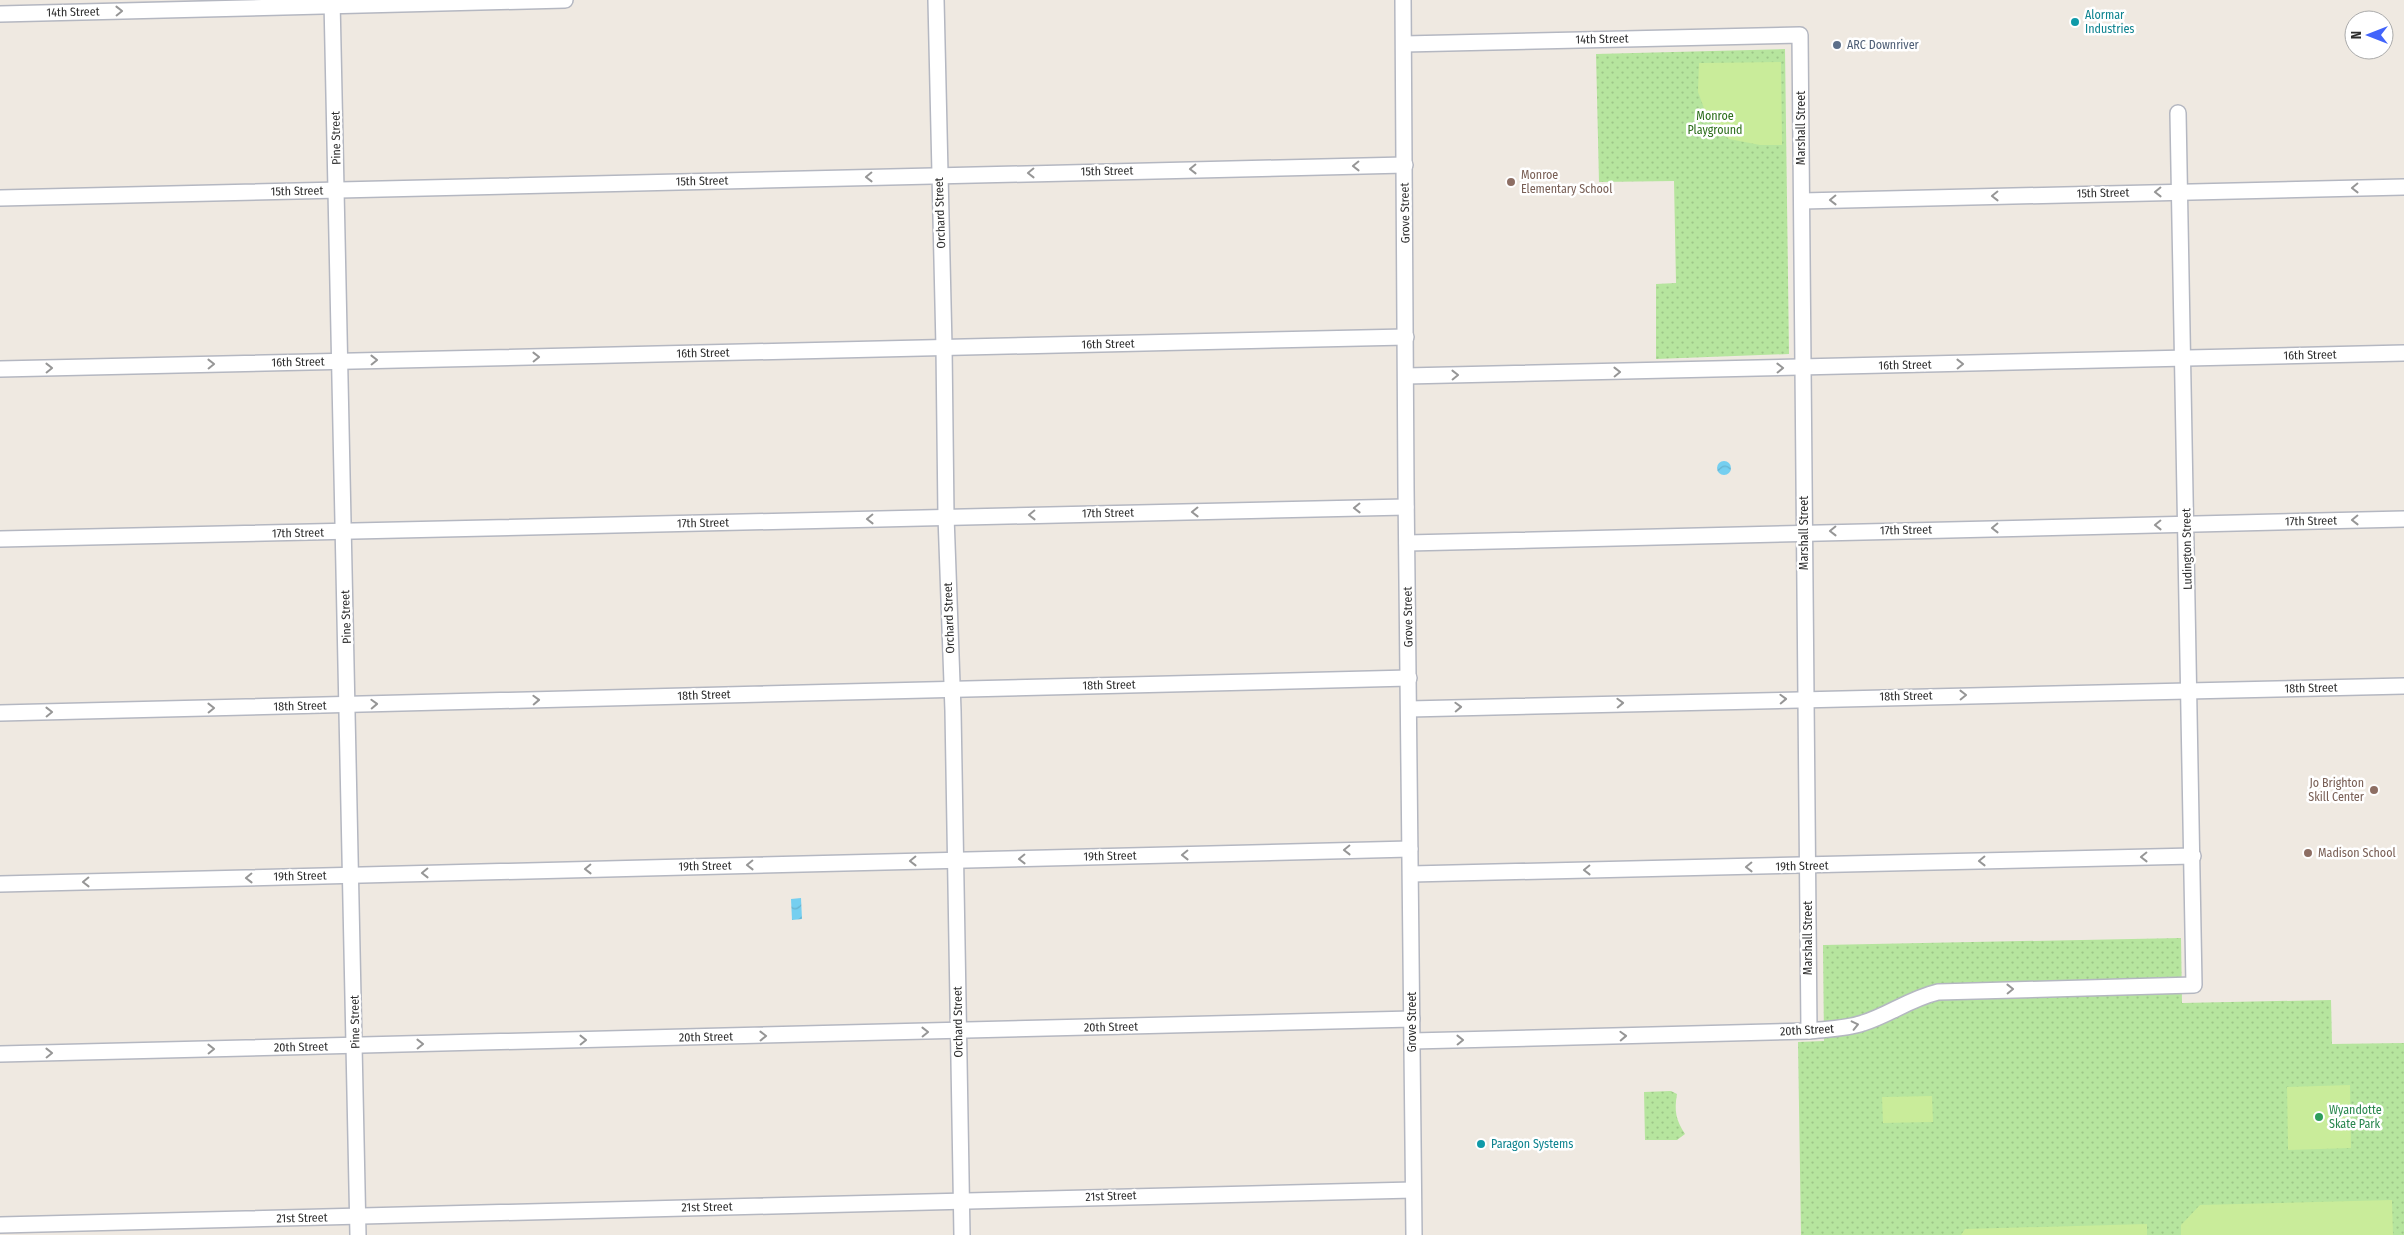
<svg xmlns="http://www.w3.org/2000/svg" width="2404" height="1235" font-family="'Fira Sans Condensed',sans-serif">
<style>
.park{fill:url(#park-dots)}
.pitch{fill:#c9ec9a}
.water{fill:url(#water-waves)}
.lines{fill:none;stroke-linecap:round;stroke-linejoin:round}
.minor-casing{stroke:#b4b7c1;stroke-width:18}
.minor{stroke:#fff;stroke-width:15}
.oneway{stroke:#969696}
.culture-dot{fill:#0f9aa8;stroke:#fff;stroke-width:2}
.service-dot{fill:#5c6f8a;stroke:#fff;stroke-width:2}
.education-dot{fill:#8d6e63;stroke:#fff;stroke-width:2}
.leisure-dot{fill:#2e9e5b;stroke:#fff;stroke-width:2}
.labels{text-anchor:middle;stroke-width:5;stroke-linejoin:round;paint-order:stroke}
.street-label{font-size:12px;fill:#2e2e2e;stroke:#fff}
.culture-label{font-size:12px;fill:#0d838f;stroke:#fff;text-anchor:start}
.service-label{font-size:12px;fill:#4e5e75;stroke:#fff;text-anchor:start}
.park-label{font-size:12px;fill:#2c6e1b;stroke:#fff}
.education-label{font-size:12px;fill:#785e54;stroke:#fff;text-anchor:start}
.leisure-label{font-size:12px;fill:#27864d;stroke:#fff;text-anchor:start}
</style>
<defs>
<pattern id="park-dots" width="8" height="8" patternUnits="userSpaceOnUse" patternTransform="scale(1.25)"><rect width="8" height="8" fill="#b6e59e"/><path d="M2 2h.1M6 6h.1" fill="none" stroke="#9dc588" stroke-width="1.8" stroke-linecap="round"/></pattern>
<pattern id="water-waves" width="16" height="10" patternUnits="userSpaceOnUse" patternTransform="scale(1.25)"><rect width="16" height="10" fill="#75cff0"/><path d="M0 5q4-4 8 0t8 0" fill="none" stroke="#66b2ce"/></pattern>
</defs>
<rect width="100%" height="100%" fill="#efe9e1"/>
<g class="park">
<path d="M1785,49L1789,354L1656,359V284L1676,283L1674,181L1599,182L1596,54Z"/>
<path d="M2181,938L2182,1003L2331,1000L2332,1044L2404,1043V1235H1801L1798,1042L1824,1041L1823,945Z"/>
<path d="M1671,1091L1677,1094C1674,1111 1676,1120 1685,1134L1677,1140H1645L1644,1092Z"/>
</g>
<g class="pitch">
<path d="M1781,62L1782,145H1760L1729,139L1708,119L1698,92L1699,63Z"/>
<path d="M2350,1085L2351,1148L2288,1150L2287,1087Z"/>
<path d="M1932,1096L1933,1122L1883,1123L1882,1097Z"/>
<path d="M2392,1200L2393,1235H2181V1225L2200,1205Z"/>
<path d="M2147,1224V1235H1961L1965,1229Z"/>
</g>
<g class="water">
<circle cx="1724" cy="468" r="7"/>
<path d="M801,898L802,919L792,920L791,899Z"/>
</g>
<g class="lines">
<g class="minor-casing">
<g id="minor">
<path d="M332,0L358,1235"/>
<path d="M936,0L944,347L946,516L953,711L962,1235"/>
<path d="M1403,0L1406,488L1414,1235"/>
<path d="M0,14L565,0"/>
<path d="M1404,44L1800,35L1809,1031"/>
<path d="M0,198L1405,165"/>
<path d="M1802,201L2404,187"/>
<path d="M0,369L1406,337"/>
<path d="M1406,376L2404,353"/>
<path d="M0,539L1406,507"/>
<path d="M1407,543L2404,519"/>
<path d="M1409,709L2404,686"/>
<path d="M0,713L1409,678"/>
<path d="M1411,874L2193,856"/>
<path d="M0,884L1410,849"/>
<path d="M1412,1041L1809,1031C1827,1029 1846,1029 1863,1023C1889,1015 1909,999 1938,992L2194,985L2178,113"/>
<path d="M0,1054L1412,1019"/>
<path d="M0,1225L1413,1190"/>
</g>
</g>
<use href="#minor" class="minor"/>
</g>
<defs><path id="oneway-chevron" d="M-2-3.5L2.5 0L-2 3.5" fill="none" stroke-width="1.6" stroke-linecap="round" stroke-linejoin="round" transform="scale(1.25)"/></defs>
<g class="oneway">
<use href="#oneway-chevron" transform="translate(119 11) rotate(-1)"/>
<use href="#oneway-chevron" transform="translate(1356 166) rotate(179)"/>
<use href="#oneway-chevron" transform="translate(1193 169) rotate(179)"/>
<use href="#oneway-chevron" transform="translate(1031 173) rotate(179)"/>
<use href="#oneway-chevron" transform="translate(869 177) rotate(179)"/>
<use href="#oneway-chevron" transform="translate(2355 188) rotate(179)"/>
<use href="#oneway-chevron" transform="translate(2158 192) rotate(179)"/>
<use href="#oneway-chevron" transform="translate(1995 196) rotate(179)"/>
<use href="#oneway-chevron" transform="translate(1833 200) rotate(179)"/>
<use href="#oneway-chevron" transform="translate(536 357) rotate(-1)"/>
<use href="#oneway-chevron" transform="translate(374 360) rotate(-1)"/>
<use href="#oneway-chevron" transform="translate(211 364) rotate(-1)"/>
<use href="#oneway-chevron" transform="translate(1960 364) rotate(-1)"/>
<use href="#oneway-chevron" transform="translate(49 368) rotate(-1)"/>
<use href="#oneway-chevron" transform="translate(1780 368) rotate(-1)"/>
<use href="#oneway-chevron" transform="translate(1617 372) rotate(-1)"/>
<use href="#oneway-chevron" transform="translate(1455 375) rotate(-1)"/>
<use href="#oneway-chevron" transform="translate(1357 508) rotate(179)"/>
<use href="#oneway-chevron" transform="translate(1195 512) rotate(179)"/>
<use href="#oneway-chevron" transform="translate(1032 515) rotate(179)"/>
<use href="#oneway-chevron" transform="translate(870 519) rotate(179)"/>
<use href="#oneway-chevron" transform="translate(2355 520) rotate(179)"/>
<use href="#oneway-chevron" transform="translate(2158 525) rotate(179)"/>
<use href="#oneway-chevron" transform="translate(1995 528) rotate(179)"/>
<use href="#oneway-chevron" transform="translate(1833 531) rotate(179)"/>
<use href="#oneway-chevron" transform="translate(1963 695) rotate(-1)"/>
<use href="#oneway-chevron" transform="translate(1783 699) rotate(-2)"/>
<use href="#oneway-chevron" transform="translate(536 700) rotate(-2)"/>
<use href="#oneway-chevron" transform="translate(1620 703) rotate(-2)"/>
<use href="#oneway-chevron" transform="translate(374 704) rotate(-2)"/>
<use href="#oneway-chevron" transform="translate(1458 707) rotate(-2)"/>
<use href="#oneway-chevron" transform="translate(211 708) rotate(-1)"/>
<use href="#oneway-chevron" transform="translate(49 712) rotate(-1)"/>
<use href="#oneway-chevron" transform="translate(1347 850) rotate(179)"/>
<use href="#oneway-chevron" transform="translate(1185 855) rotate(179)"/>
<use href="#oneway-chevron" transform="translate(2144 857) rotate(179)"/>
<use href="#oneway-chevron" transform="translate(1022 859) rotate(179)"/>
<use href="#oneway-chevron" transform="translate(913 861) rotate(179)"/>
<use href="#oneway-chevron" transform="translate(1982 861) rotate(179)"/>
<use href="#oneway-chevron" transform="translate(750 865) rotate(179)"/>
<use href="#oneway-chevron" transform="translate(1749 867) rotate(179)"/>
<use href="#oneway-chevron" transform="translate(588 869) rotate(179)"/>
<use href="#oneway-chevron" transform="translate(1587 870) rotate(179)"/>
<use href="#oneway-chevron" transform="translate(425 873) rotate(179)"/>
<use href="#oneway-chevron" transform="translate(249 878) rotate(179)"/>
<use href="#oneway-chevron" transform="translate(86 882) rotate(179)"/>
<use href="#oneway-chevron" transform="translate(2010 989) rotate(-1)"/>
<use href="#oneway-chevron" transform="translate(1855 1025) rotate(-13)"/>
<use href="#oneway-chevron" transform="translate(925 1032) rotate(-1)"/>
<use href="#oneway-chevron" transform="translate(763 1036) rotate(-1)"/>
<use href="#oneway-chevron" transform="translate(1623 1036) rotate(-2)"/>
<use href="#oneway-chevron" transform="translate(583 1040) rotate(-1)"/>
<use href="#oneway-chevron" transform="translate(1460 1040) rotate(-1)"/>
<use href="#oneway-chevron" transform="translate(420 1044) rotate(-1)"/>
<use href="#oneway-chevron" transform="translate(211 1049) rotate(-1)"/>
<use href="#oneway-chevron" transform="translate(49 1053) rotate(-1)"/>
</g>
<g class="culture-dot">
<circle cx="2075" cy="22" r="5"/>
<circle cx="1481" cy="1144" r="5"/>
</g>
<circle class="service-dot" cx="1837" cy="45" r="5"/>
<g class="education-dot">
<circle cx="1511" cy="182" r="5"/>
<circle cx="2374" cy="790" r="5"/>
<circle cx="2308" cy="853" r="5"/>
</g>
<circle class="leisure-dot" cx="2319" cy="1117" r="5"/>
<g class="labels">
<g class="street-label">
<text transform="translate(73 12) rotate(-1)" y="4">14th Street</text>
<text transform="translate(1602 39) rotate(-1)" y="4">14th Street</text>
<text transform="translate(1801 128) rotate(-90)" y="4">Marshall Street</text>
<text transform="translate(336 138) rotate(-91)" y="4">Pine Street</text>
<text transform="translate(1107 171) rotate(-1)" y="4">15th Street</text>
<text transform="translate(702 181) rotate(-1)" y="4">15th Street</text>
<text transform="translate(297 191) rotate(-1)" y="4">15th Street</text>
<text transform="translate(2103 193) rotate(-1)" y="4">15th Street</text>
<text transform="translate(940 213) rotate(-92)" y="4">Orchard Street</text>
<text transform="translate(1405 213) rotate(-91)" y="4">Grove Street</text>
<text transform="translate(1108 344) rotate(-1)" y="4">16th Street</text>
<text transform="translate(703 353) rotate(-1)" y="4">16th Street</text>
<text transform="translate(2310 355) rotate(-1)" y="4">16th Street</text>
<text transform="translate(298 362) rotate(-1)" y="4">16th Street</text>
<text transform="translate(1905 365) rotate(-1)" y="4">16th Street</text>
<text transform="translate(1108 513) rotate(-1)" y="4">17th Street</text>
<text transform="translate(2311 521) rotate(-1)" y="4">17th Street</text>
<text transform="translate(703 523) rotate(-1)" y="4">17th Street</text>
<text transform="translate(1906 530) rotate(-1)" y="4">17th Street</text>
<text transform="translate(298 533) rotate(-1)" y="4">17th Street</text>
<text transform="translate(1804 533) rotate(-90)" y="4">Marshall Street</text>
<text transform="translate(2187 549) rotate(-91)" y="4">Ludington Street</text>
<text transform="translate(346 617) rotate(-92)" y="4">Pine Street</text>
<text transform="translate(1408 617) rotate(-91)" y="4">Grove Street</text>
<text transform="translate(949 618) rotate(-92)" y="4">Orchard Street</text>
<text transform="translate(1109 685) rotate(-1)" y="4">18th Street</text>
<text transform="translate(2311 688) rotate(-1)" y="4">18th Street</text>
<text transform="translate(704 695) rotate(-2)" y="4">18th Street</text>
<text transform="translate(1906 696) rotate(-1)" y="4">18th Street</text>
<text transform="translate(300 706) rotate(-1)" y="4">18th Street</text>
<text transform="translate(1110 856) rotate(-1)" y="4">19th Street</text>
<text transform="translate(705 866) rotate(-1)" y="4">19th Street</text>
<text transform="translate(1802 866) rotate(-1)" y="4">19th Street</text>
<text transform="translate(300 876) rotate(-1)" y="4">19th Street</text>
<text transform="translate(1808 938) rotate(-90)" y="4">Marshall Street</text>
<text transform="translate(355 1022) rotate(-91)" y="4">Pine Street</text>
<text transform="translate(958 1022) rotate(-91)" y="4">Orchard Street</text>
<text transform="translate(1412 1022) rotate(-90)" y="4">Grove Street</text>
<text transform="translate(1111 1027) rotate(-1)" y="4">20th Street</text>
<text transform="translate(1807 1030) rotate(-3)" y="4">20th Street</text>
<text transform="translate(706 1037) rotate(-1)" y="4">20th Street</text>
<text transform="translate(301 1047) rotate(-1)" y="4">20th Street</text>
<text transform="translate(1111 1196) rotate(-2)" y="4">21st Street</text>
<text transform="translate(707 1207) rotate(-1)" y="4">21st Street</text>
<text transform="translate(302 1218) rotate(-1)" y="4">21st Street</text>
</g>
<g class="culture-label">
<text x="2085" y="19">Alormar<tspan x="2085" dy="14">Industries</tspan></text>
<text x="1491" y="1148">Paragon Systems</text>
</g>
<g class="service-label">
<text x="1847" y="49">ARC Downriver</text>
</g>
<g class="park-label">
<text x="1715" y="120">Monroe<tspan x="1715" dy="14">Playground</tspan></text>
</g>
<g class="education-label">
<text x="1521" y="179">Monroe<tspan x="1521" dy="14">Elementary School</tspan></text>
<text x="2364" y="787" text-anchor="end">Jo Brighton<tspan x="2364" dy="14">Skill Center</tspan></text>
<text x="2318" y="857">Madison School</text>
</g>
<g class="leisure-label">
<text x="2329" y="1114">Wyandotte<tspan x="2329" dy="14">Skate Park</tspan></text>
</g>
</g>
<g transform="translate(2369 35) rotate(270)"><circle r="24" fill="#ffffff" stroke="#ababab"/>
<path d="M0-4L9 19L0 12L-9 19Z" fill="#4264fb"/>
<text y="-8" font-size="14" font-weight="bold" text-anchor="middle" fill="#2e2e2e">N</text>
</g>
</svg>
